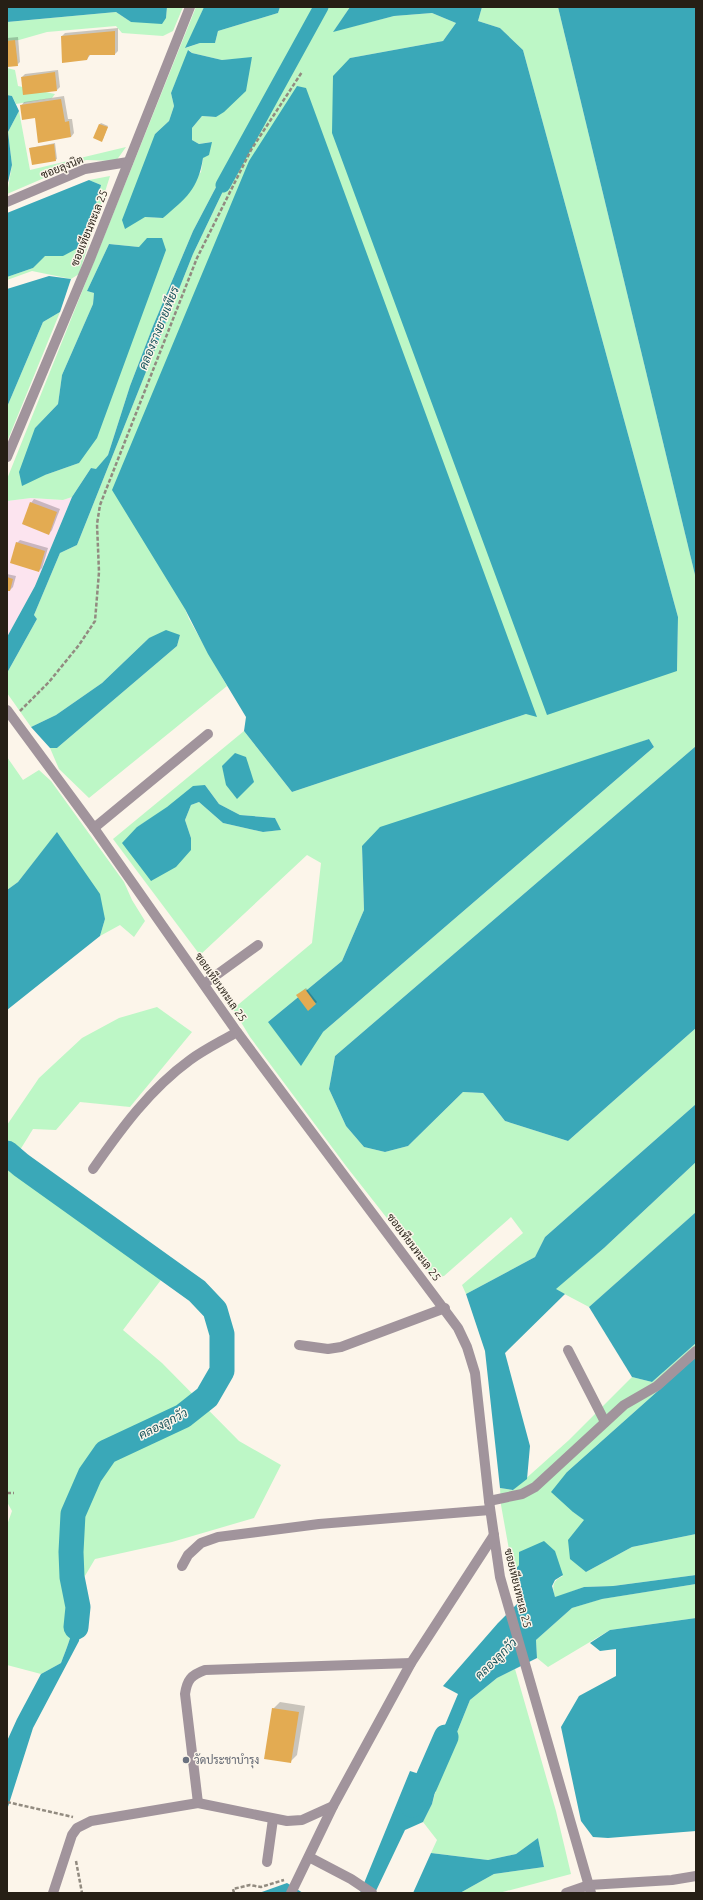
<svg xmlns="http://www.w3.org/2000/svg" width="703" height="1900" font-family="Ubuntu,Sarabun,sans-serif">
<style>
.commercial{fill:#fce4ef}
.green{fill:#bdf7c6;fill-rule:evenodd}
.water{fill:#3aa8b8}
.shadow{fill:#0003}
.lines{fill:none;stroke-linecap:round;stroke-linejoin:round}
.canal{stroke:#3aa8b8;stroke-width:15}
.river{stroke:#3aa8b8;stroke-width:25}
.building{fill:#e3ab52}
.path{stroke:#928b80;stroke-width:2.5;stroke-dasharray:4 2;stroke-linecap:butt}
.minor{stroke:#a1949c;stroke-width:10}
.worship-dot{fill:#6b7280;stroke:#fcf5ea;stroke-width:1.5}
.labels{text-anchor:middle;stroke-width:3;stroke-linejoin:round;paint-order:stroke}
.street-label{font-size:11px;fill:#261f15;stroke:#fcf5ea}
.worship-label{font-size:11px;fill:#5b616d;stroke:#fcf5ea;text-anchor:start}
.water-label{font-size:12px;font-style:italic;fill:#15525b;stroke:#fcf5ea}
</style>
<rect width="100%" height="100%" fill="#fcf5ea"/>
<path class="commercial" d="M72,497L35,586L7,637V501L31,498L63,500Z"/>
<g class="green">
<path d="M167,7H183L173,31L163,36L122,33L116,26L47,32L19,40L7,41V22L116,12L131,22L166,18Z"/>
<path d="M196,7H204L186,48L200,43H215L218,31L278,13L280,7H350L334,31L394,16L432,13L456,23L443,41L350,58L677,671L678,617L523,50L500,28L478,21L482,7H558L696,579V746L335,1056L329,1089L346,1126L364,1147L385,1152L408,1146L463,1092L483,1093L505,1121L568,1141L696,1028V1104L545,1237L535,1257L466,1294L462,1285L523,1233L511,1217L444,1276L434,1278L346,1166L250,1037L233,1009L312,943L321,863L307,855L200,955L113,839L244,731L292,792L526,714L536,717L185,609L189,619L227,686L89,798L59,769L50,748H57L177,646L180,635L149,638L102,683L56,715L31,727L7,693V673L37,619L34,615L60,553L77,545L193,254L235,166L225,170L193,231L153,326L130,386L108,455L96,470L91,468L72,497L63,500L31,498L7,501V479ZM189,50L192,53L222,60L252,58L216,117L202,116L192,128V140L199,144L211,142L203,158L201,172L163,218L145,217L155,134L169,121L174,106L171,93ZM109,244L139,247L79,463L45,475L35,428L58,404L62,375L93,304L94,293L87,291ZM649,739L654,747L323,1032L268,1022L342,961L364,910L362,846ZM205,785L219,804L240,815L275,818L280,830L263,832L223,823L199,802L191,805L185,820L191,838L137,827Z"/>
<path d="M7,68L15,70L18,86L55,94L52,98L16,104L12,96L7,95Z"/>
<path d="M19,111L30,170L126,147L116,161L86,160L7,194L12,165L8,132Z"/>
<path d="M110,176L79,274L71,279L32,271L7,280V277L33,268L45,255L63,256L101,185L89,180Z"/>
<path d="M60,312L7,442V407L43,322Z"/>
<path d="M7,757L23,780L39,770L51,781L124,882L132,900L145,921L134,937L120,925L100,936L105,919L57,833L18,882L7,890Z"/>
<path d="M157,1007L192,1032L130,1107L80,1102L56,1130L33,1129L12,1163L164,1276L123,1330L162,1363L239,1441L281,1465L254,1518L172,1542L95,1559L73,1596C79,1619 69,1642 61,1663L41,1674L7,1665V1525L12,1511L7,1502V1125L39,1078L82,1038L119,1018Z"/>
<path d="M696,1162V1212L589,1307L555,1289L604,1248Z"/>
<path d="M696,1343V1357L567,1472L573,1512L585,1520L586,1572L632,1547L696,1534V1575L613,1586L584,1587L555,1598C552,1586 552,1581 563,1576L519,1565L513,1572L501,1505L500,1488L513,1490L569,1440L632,1377L652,1382Z"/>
<path d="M696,1584V1618L610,1630L548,1667L537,1658L536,1640L572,1608L601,1599Z"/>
<path d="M515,1669L556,1811L571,1874L499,1893H460L494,1874L544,1867L538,1838L516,1854L488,1860L431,1853L437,1840L423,1822L432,1804L441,1772L470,1700L497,1678Z"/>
</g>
<g class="water">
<path d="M7,7H167L166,18L162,24L131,22L116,12L7,22Z"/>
<path d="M204,7H280L278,13L218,31L215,43H200L185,48Z"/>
<path d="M350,7H482L478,21L500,28L523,50L678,617L677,671L547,715L332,133L333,76L350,58L443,41L456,23L432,13L394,16L333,32Z"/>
<path d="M558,7H696V579Z"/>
<path d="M188,50L192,53L222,60L252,57L246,91L224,112L216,117L202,116L192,128V140L199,144L212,142L209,155L203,158C198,190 186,198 163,218L145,217L125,229L122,220L155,134L169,121L174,106L171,93Z"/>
<path d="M297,86L306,88L537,717L526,714L292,792L244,731L246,717L208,654L185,609L112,490L249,161Z"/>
<path d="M7,95L12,96L19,111L8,132L12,165L7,187Z"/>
<path d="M235,166L193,254L77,545L60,553L34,615L37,619L7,673V637L35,586L72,497L91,468L96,469L108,455L130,386L153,326L193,231L225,170Z"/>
<path d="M89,180L101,185L96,204L78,248L63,256H45L33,268L7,277V213Z"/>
<path d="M147,238H162L166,250L97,438L79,463L45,475L22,486L19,472L35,428L58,404L62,375L93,304L94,293L87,291L109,244L139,247Z"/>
<path d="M49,276L71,279L60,312L43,322L7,407V289Z"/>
<path d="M166,630L180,635L177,646L57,748H50L31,727L56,715L102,683L149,638Z"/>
<path d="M649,739L654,747L323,1032L301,1066L268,1022L342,961L364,910L362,846L380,827Z"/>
<path d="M696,746V1028L568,1141L505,1121L483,1093L463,1092L408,1146L385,1152L364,1147L346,1126L329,1089L335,1056Z"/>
<path d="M235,753L246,757L254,782L237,799L226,785L222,766Z"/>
<path d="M205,785L219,804L240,815L275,818L281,830L263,832L223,823L199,802L191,805L185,820L191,838V850L176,867L151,881L122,843L137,827L167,807L193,786Z"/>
<path d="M57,832L100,894L105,919L100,936L7,1010V890L18,882Z"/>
<path d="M696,1104V1162L604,1248L556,1289L565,1294L505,1353L530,1446L527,1479L513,1490L500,1488L485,1351L466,1294L535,1257L545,1237Z"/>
<path d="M696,1212V1343L652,1382L632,1377L589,1307Z"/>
<path d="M696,1357V1534L632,1547L586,1572L570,1559L568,1540L584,1520L573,1512L551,1492L567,1472Z"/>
<path d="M544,1541L555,1551L563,1575L555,1580L552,1586L555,1597L584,1587L613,1586L696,1575V1584L602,1599L572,1608L536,1640L537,1658L497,1678L470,1700L441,1772L427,1768L458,1694L443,1686L498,1623L520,1601L513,1572L519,1565V1552Z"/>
<path d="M82,1582L84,1608L79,1641L33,1728L7,1810V1741L17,1719L41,1674L61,1663C69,1642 79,1619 73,1596Z"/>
<path d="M696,1618V1831L608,1838L593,1837L581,1821L561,1727L579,1696L616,1676V1649L600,1651L590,1643L610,1630Z"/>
<path d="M410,1771L438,1780L432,1804L423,1822L405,1830L375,1893H360Z"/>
<path d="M538,1838L544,1867L494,1874L460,1893H413L431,1853L488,1860L516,1854Z"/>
<path d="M287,1883L303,1893H259Z"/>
</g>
<g class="shadow">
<path d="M118,28V51L115,54H91L87,59L62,36L65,33Z"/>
<path d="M18,37L20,62L17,65L7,66V38Z"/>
<path d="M58,70L60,87L57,90L22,77L25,74Z"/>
<path d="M64,96L68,119H72L74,133L71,137L35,117L21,106L24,102Z"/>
<path d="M101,123L108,126L103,139L99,125Z"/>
<path d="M55,143L57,159L55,160L30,148Z"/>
<path d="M34,499L60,509L52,530L49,534L31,503Z"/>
<path d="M20,540L48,548L42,568L39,571L17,543Z"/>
<path d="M7,574L16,576L13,587L10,590L7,589Z"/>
<path d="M306,988L317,1002L316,1003L299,994Z"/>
<path d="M280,1702L305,1706L297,1755L290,1762L273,1709Z"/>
</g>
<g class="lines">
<path class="canal" d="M223,185L321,7"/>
<g class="river">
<path d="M7,1153L21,1165L197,1291L215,1310L222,1334V1371L207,1397L183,1416L106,1452L90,1475L73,1514L71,1552L72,1577L78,1607L76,1627"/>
<path d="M412,1805L425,1785L446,1737"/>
</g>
</g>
<g class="building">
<path d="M115,31V55H89L87,60L62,63L61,36Z"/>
<path d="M15,40L18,66L7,67V41Z"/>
<path d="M55,72L57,91L23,95L21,77Z"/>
<path d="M61,99L65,122L69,121L71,137L38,143L35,118L22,120L20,105Z"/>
<path d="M99,124L108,127L102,142L93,138Z"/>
<path d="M54,144L56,161L32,165L29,148Z"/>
<path d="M30,502L57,512L49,535L22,524Z"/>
<path d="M16,542L45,551L39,572L10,563Z"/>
<path d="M7,577L13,579L10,591H7Z"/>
<path d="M305,989L316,1004L308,1011L296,995Z"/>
<path d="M272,1708L299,1712L291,1763L264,1759Z"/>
</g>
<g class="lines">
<g class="path">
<path d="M20,711L49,682L79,645L95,621L99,572L97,524L100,505L197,258L251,150L302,72"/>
<path d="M7,1493H14"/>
<path d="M7,1802L73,1817"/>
<path d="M76,1861L82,1893"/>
<path d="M234,1893L233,1889L250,1885L261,1887L284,1880"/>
</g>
<g class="minor">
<path d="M7,202L85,169L128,162"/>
<path d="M7,457L90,259L190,7"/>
<path d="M7,710L94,828L237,1032L458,1328L467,1347L475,1373L489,1501L500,1577L591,1893"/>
<path d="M94,828L208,734"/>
<path d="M204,984L258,945"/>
<path d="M93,1169C121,1129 150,1089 190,1060C205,1049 222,1041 237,1032"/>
<path d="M299,1345L328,1349L341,1347L445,1308"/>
<path d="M568,1350L605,1422"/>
<path d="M489,1501L522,1494L535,1487L624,1405L657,1386L696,1351"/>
<path d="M182,1566L188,1555L201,1543L218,1537L319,1524L490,1510"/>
<path d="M198,1803L185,1694C187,1680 191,1675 205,1670L411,1663"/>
<path d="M309,1857L351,1879L372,1893"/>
<path d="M267,1862L273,1819"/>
<path d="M53,1893L72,1835L77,1828L91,1821L198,1803L287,1821L302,1820L333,1806"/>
<path d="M291,1893L333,1806L411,1663L494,1535"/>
<path d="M566,1893L589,1885L672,1880L696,1876"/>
</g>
</g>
<circle class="worship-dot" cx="186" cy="1760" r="4"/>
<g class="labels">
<g class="street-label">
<text transform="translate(62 167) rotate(-22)" y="4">ซอยลุงนิต</text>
<text transform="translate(89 228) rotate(-68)" y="4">ซอยเทียนทะเล 25</text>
<text transform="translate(221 987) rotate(55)" y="4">ซอยเทียนทะเล 25</text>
<text transform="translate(414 1247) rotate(53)" y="4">ซอยเทียนทะเล 25</text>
<text transform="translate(518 1588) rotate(76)" y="4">ซอยเทียนทะเล 25</text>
</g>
<g class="worship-label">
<text x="194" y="1764">วัดประชาบํารุง</text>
</g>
<g class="water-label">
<text transform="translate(159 328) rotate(-68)" y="4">คลองรางยายเพียร</text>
<text transform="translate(163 1424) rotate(-27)" y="4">คลองลูกวัว</text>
<text transform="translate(496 1659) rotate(-44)" y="4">คลองลูกวัว</text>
</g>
</g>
<rect width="703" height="1900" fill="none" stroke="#261f15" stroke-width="16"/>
</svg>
